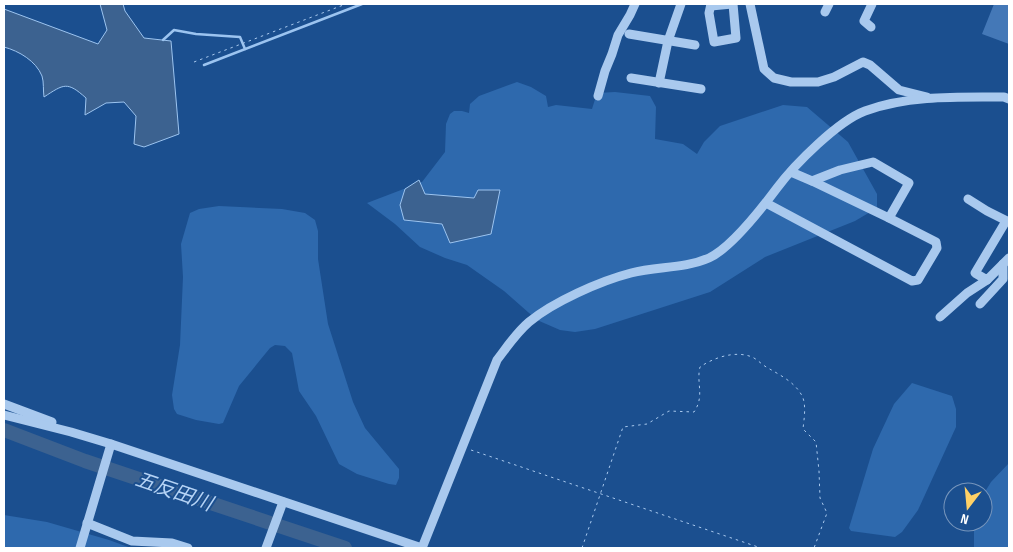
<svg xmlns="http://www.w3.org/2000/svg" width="1013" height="552" font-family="'Sofia Sans Condensed','Noto Sans JP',sans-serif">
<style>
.green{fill:#2e69ad}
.water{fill:#3c6290;stroke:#9cc4f0}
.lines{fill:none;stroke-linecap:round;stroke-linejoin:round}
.stream{stroke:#9cc4f0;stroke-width:2.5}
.river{stroke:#3c6290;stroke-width:14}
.building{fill:#4478b7}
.path{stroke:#a9c9ee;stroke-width:1;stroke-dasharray:2.5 4;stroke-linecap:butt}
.minor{stroke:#a9c9ee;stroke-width:9}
.labels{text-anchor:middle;stroke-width:4;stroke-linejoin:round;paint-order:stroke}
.water-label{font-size:20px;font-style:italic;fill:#b5d3f5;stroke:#1b4f8f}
</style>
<rect width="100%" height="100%" fill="#1b4f8f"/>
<g class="green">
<path d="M517,82L531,87L546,96L548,107L556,105L592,109L597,93L615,92L650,96L656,107L655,139L683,144L697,154L704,142L720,126L783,105L807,107L848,142L877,194V208L855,221L765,257L710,292L595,329L575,332L560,330L537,320L504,291L467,265L445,258L420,247L395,224L367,203L422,182L445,152L446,124L450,114L454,111H462L469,113L470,104L479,96Z"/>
<path d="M219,206L282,209L305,213L315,220L318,231V259L328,324L353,402L365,428L399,469V478L396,485L389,484L357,474L339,464L316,416L299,391L292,353L285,346L275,345L270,348L239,386L223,423L219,424L196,420L177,414L174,409L172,395L180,345L183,277L181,244L190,213L199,209Z"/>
<path d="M912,383L952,396L956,409V427L918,510L902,532L895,537L851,531L849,528L873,449L894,404Z"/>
<path d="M1009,463V548H974V522H983V495L991,482Z"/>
<path d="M4,515L47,522L109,540L131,548H4Z"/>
</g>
<g class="water">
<path d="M100,4H123L125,11L144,38L171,41L179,134L144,147L134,144L136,116L124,102L106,103L85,115L86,98C67,81 64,84 44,97C43,91 44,82 42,76C36,61 19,51 4,47V9L98,44L107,30Z"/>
<path d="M419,180L425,194L474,198L478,190H500L491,234L450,243L442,224L404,220L400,205L405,189Z"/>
</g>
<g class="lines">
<g class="stream">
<path d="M163,40L174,30L196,34L240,37L245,49"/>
<path d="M204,65L362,4"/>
</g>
<path class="river" d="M4,430L85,461L345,548"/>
</g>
<path class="building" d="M994,4H1009V44L982,34Z"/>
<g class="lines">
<g class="path">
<path d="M194,62L346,4"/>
<path d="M471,450L761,548"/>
<path d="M582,548L623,427L647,424L669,411L694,412C705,396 696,383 700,367C713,358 735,350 752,357C757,359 762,365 768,368C780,375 794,382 801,394C807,403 804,419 803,429L816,442L819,471L820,498L827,513L814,548"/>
</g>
<g class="minor">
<path d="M711,4L709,13L714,42L736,38L733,4"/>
<path d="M750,4L764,69L774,78L791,82H818L834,77L863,62L870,65L899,90L927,97"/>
<path d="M711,6L732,4"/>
<path d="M825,12L829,4"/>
<path d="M871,27L864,21L872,4"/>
<path d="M629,34L695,45"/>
<path d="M631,78L701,89"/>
<path d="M659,83L668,41L681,4"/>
<path d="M598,96L605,71L612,54L618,35L630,15L635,4"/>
<path d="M812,181L889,218"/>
<path d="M968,199L987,211L1009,222"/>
<path d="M766,203L912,281L918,280L937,248L936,242L889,218L909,183L873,162L840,170L812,181L791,172"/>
<path d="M1006,221L975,273L987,280L1009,258"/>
<path d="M980,304L1003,279V264"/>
<path d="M940,317L967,293L987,280"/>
<path d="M4,404L52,422"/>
<path d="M4,415L71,432L111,444L422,548"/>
<path d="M87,523L132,541L172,543L188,548"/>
<path d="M80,548L111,444"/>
<path d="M266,548L283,502"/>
<path d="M422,548L497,360C507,347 516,333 529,322C553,302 600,281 631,273C657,266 684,269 709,258C731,248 762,208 777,188C795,164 838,121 865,111C908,95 959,97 1004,97L1009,99"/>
</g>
</g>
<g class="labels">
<g class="water-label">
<text transform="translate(174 491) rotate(19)" y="7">五反田川</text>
</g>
</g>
<rect width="1013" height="552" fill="none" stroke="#ffffff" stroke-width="10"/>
<g transform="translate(968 507) rotate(196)"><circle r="24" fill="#1b4f8f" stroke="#7695bc"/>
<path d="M0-4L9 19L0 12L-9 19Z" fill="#ffd166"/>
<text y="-8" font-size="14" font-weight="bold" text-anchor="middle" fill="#ffffff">N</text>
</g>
</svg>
